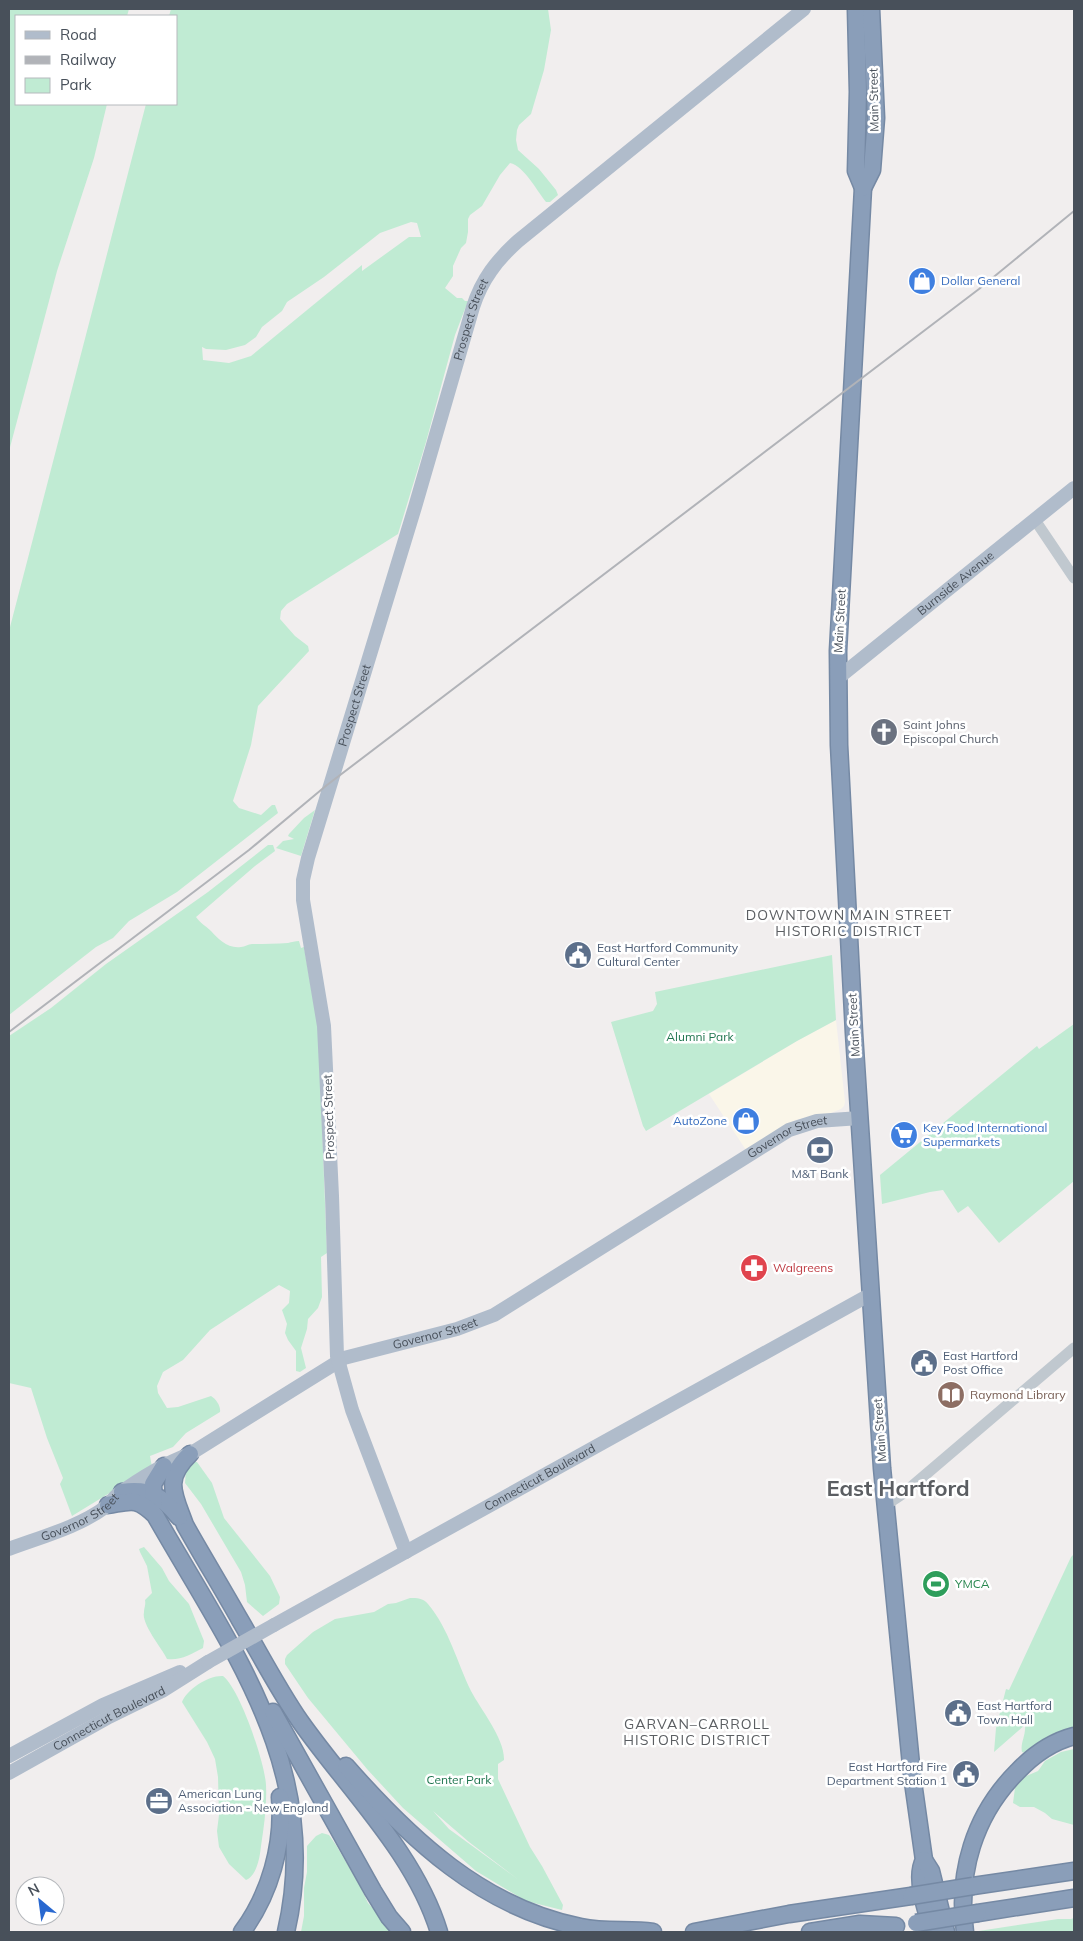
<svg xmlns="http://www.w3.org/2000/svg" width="1083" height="1941" font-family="Mulish,sans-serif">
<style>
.commercial{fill:#faf6e9}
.green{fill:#c0ebd3;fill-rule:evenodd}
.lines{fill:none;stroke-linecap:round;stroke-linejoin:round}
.highway-casing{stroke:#7589a4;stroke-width:19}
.minor{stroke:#c0c8cf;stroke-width:11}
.major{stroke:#b0bccb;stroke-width:14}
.highway{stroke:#8a9eb9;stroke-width:16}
.rail{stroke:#b1b3b8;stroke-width:2}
.highway-bridge-casing{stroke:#7589a4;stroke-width:19;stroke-linecap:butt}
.major-bridge{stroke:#b0bccb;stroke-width:14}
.highway-bridge{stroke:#8a9eb9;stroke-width:16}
.labels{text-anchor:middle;stroke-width:5;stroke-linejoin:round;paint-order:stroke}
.street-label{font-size:12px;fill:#48505a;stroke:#fff}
.shop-label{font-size:12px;fill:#366cbe;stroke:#fff;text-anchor:start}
.worship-label{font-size:12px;fill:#5b616d;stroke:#fff;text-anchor:start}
.service-label{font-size:12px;fill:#4e5e75;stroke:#fff;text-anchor:start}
.park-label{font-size:12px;fill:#1f754f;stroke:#fff}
.health-label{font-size:12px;fill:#be3a42;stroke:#fff;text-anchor:start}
.education-label{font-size:12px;fill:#785e54;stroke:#fff;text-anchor:start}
.leisure-label{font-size:12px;fill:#27864d;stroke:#fff;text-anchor:start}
.neighbourhood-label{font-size:14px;letter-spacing:1px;fill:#5b5e62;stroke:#fff}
.town-label{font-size:22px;font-weight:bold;fill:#5b5e62;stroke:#fff}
</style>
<rect width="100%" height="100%" fill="#f1eeee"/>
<path class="commercial" d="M836,1020L845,1102L844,1106L841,1109L831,1113L795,1120L746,1150L709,1094L797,1041Z"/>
<g class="green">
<path d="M9,9H129L127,16H16V104H107L94,158L57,271L9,451Z"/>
<path d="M171,9H548L551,30L544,70L531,114L519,125L517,130L516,140L518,150L539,169L556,190L558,195L550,202H546C537,191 524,166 510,163L500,175L482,206L470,215L468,219V232L466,243L461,248L453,266V276L445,288L457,298H462L465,301H468L455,335L426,442L398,534L287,604L281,611L280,619L295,636L308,646L309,651L258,706L251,745L233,801L239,808L261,815L272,805H275L278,813L177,892L129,921L113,938L96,947L9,1015V631L146,104H176V16H169ZM411,222L417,223L421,237H409L362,271V265L251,356L229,363L203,360L202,347L206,349L226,350L245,345L256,337L262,327L282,311L287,302L324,277L380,233Z"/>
<path d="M315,810L301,856L276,848L283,841L294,839L288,836L289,834L304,818Z"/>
<path d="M268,845H273L275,851L255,866L196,917C200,923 206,926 211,931C218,939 228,949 241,947C245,947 248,944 252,944C264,944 276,944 288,943C292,942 295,941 299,941L301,948L304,947L318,1027L327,1253L321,1257L322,1297L318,1308L308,1319L307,1329L301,1348L306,1368L300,1372L296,1371V1351L288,1340L285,1333L287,1324L282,1310L289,1303L290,1291L279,1285L210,1330L183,1360L163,1372L157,1386L158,1393L167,1408L178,1407L211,1396C216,1399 221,1406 220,1412L186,1433L173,1447L150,1456L152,1467L72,1516L60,1484L63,1478L47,1438L31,1388L9,1383V1036L51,1008L106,964L208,892Z"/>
<path d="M832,955L836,1020L797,1041L646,1131L643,1126L611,1022L653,1011L657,1004L655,992Z"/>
<path d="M1074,1024V1181L999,1243L968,1206L958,1213L943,1190L930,1192L882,1204L880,1175L1037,1046L1039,1049Z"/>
<path d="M195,1462H197L212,1483L224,1518L270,1576L280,1597L279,1604L263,1616L247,1602L245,1585L241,1572L201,1504L185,1483L186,1469Z"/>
<path d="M144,1547L162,1568L169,1581L189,1604L204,1641L203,1648C191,1654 180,1661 167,1659C162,1648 141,1624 144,1612C144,1608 146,1605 145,1600L152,1593L147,1566L140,1552L139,1549Z"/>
<path d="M1074,1554V1727L1050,1735L1025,1753L1022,1752C1020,1743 1026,1736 1025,1725L994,1752L996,1728L1006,1689L1009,1690L1071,1557Z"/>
<path d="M410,1598C417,1598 423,1598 428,1604C449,1629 457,1662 471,1691C481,1710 505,1739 504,1760L498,1764V1779L530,1847L542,1866L563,1905L562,1910L526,1901L476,1871L403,1808L367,1769L308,1698L285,1664V1659L287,1655L313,1632L335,1619L374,1612L388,1604L396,1603ZM433,1811L469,1842L519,1880L449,1829Z"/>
<path d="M223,1676C240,1689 265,1763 266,1785C267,1806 264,1826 261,1846C260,1856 257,1876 246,1880L229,1864L219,1847L217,1831L219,1815L218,1777L215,1759L207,1742L182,1702C187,1689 209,1675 223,1676Z"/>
<path d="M1074,1749V1825L1052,1819L1045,1813L1034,1807H1020L1013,1803L1015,1788L1024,1777L1038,1771L1045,1761L1061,1752Z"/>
<path d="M322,1833L329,1835L336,1845L360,1886L368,1903L382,1918L390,1932H301L304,1916V1888L307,1872V1846L316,1836Z"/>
<path d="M1074,1918V1932H972L1058,1919H1071Z"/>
</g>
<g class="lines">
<g class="highway-casing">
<g id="highway">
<path d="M856,9L858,92L856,171L863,188L838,651L839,745L854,1033L882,1468L912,1775L924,1860C914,1878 927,1914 933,1932"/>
<path d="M863,188L872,170L876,118L871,9"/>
<path d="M190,1454C163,1480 174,1494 185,1525C203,1557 222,1588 240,1620C260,1654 278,1689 300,1721C347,1788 415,1853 439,1932"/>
<path d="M122,1492C151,1488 161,1496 179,1517"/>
<path d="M154,1503L153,1484L164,1466"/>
<path d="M108,1505C132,1501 136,1497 155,1515C231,1649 324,1769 286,1932"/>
<path d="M273,1712L373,1891L389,1917L402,1932"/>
<path d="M346,1766C410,1839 483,1908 581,1927C605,1932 629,1929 653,1932"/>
<path d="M924,1860L931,1871L946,1932"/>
<path d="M973,1886L1074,1871"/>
<path d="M978,1913L1074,1898"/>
<path d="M242,1932C270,1894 284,1845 280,1797"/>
<path d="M694,1932L789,1914L911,1896"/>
<path d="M810,1932L860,1924L896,1926"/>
<path d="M965,1932C957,1873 974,1815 1017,1772C1033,1755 1051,1742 1074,1736"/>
</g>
</g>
<g class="minor">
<path d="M1035,520L1074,578"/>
<path d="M886,1505L904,1493L1074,1348"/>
</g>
<g class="major">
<path id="s1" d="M838,678L1074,488"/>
<path id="s2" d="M9,1549C41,1537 79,1527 107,1506C111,1503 113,1498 117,1495C139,1479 165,1463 190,1454L344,1358L457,1329L494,1315L789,1130L817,1121L860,1118"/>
<path id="s3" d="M406,1552L352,1410L337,1356L332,1196L324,1026L303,900V880L308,858L415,507L473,307C482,279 497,260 518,241L804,9"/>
<path id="s4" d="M274,1625L871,1294"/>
<path d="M9,1756L103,1705L180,1672"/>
<path id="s5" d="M9,1773L109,1717L162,1691L208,1662"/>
</g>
<use href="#highway" class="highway"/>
<path class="rail" d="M9,1032L249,850L327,785L979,289L1074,211"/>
<g class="highway-bridge-casing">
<g id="highway-bridge">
<path d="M911,1896L973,1886"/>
<path d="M916,1923L978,1913"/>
</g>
</g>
<path class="major-bridge" d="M208,1662L274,1625"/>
<use href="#highway-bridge" class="highway-bridge"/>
</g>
<defs>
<g id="shop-disc" transform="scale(1.4375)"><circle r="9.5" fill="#3f7fe0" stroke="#fff"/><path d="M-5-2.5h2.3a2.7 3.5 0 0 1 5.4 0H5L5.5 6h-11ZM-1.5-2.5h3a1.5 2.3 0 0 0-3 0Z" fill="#fff"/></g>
<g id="church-disc" transform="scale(1.4375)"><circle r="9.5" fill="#6b7280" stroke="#fff"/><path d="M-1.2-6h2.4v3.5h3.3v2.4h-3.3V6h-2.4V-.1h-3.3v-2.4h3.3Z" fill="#fff"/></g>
<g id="civic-disc" transform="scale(1.4375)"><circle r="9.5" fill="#5c6f8a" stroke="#fff"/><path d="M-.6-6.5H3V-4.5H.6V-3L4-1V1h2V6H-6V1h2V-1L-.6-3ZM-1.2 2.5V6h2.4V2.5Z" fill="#fff"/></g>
<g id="supermarket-disc" transform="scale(1.4375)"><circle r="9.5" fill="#3f7fe0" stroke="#fff"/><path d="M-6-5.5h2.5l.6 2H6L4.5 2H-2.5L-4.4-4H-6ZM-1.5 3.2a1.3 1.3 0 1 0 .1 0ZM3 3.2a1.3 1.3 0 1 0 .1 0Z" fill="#fff"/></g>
<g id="bank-disc" transform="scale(1.4375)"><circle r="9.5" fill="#5c6f8a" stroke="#fff"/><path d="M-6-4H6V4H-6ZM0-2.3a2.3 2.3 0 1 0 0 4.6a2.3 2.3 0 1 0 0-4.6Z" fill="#fff"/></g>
<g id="pharmacy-disc" transform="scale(1.4375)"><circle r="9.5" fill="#e0444e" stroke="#fff"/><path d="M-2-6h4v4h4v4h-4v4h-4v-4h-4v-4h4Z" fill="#fff"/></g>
<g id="library-disc" transform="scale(1.4375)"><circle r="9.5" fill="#8d6e63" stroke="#fff"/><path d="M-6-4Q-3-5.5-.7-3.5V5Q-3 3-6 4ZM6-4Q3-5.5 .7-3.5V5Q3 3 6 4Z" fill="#fff"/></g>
<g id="stadium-disc" transform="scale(1.4375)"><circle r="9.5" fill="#2e9e5b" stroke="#fff"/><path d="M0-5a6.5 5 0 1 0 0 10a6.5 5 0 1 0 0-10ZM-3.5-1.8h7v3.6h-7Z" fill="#fff"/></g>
<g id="office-disc" transform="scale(1.4375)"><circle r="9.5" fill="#5c6f8a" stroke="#fff"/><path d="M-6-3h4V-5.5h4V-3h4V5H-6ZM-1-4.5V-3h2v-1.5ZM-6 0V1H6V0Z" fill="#fff"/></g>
</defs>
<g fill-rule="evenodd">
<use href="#shop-disc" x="922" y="281"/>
<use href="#church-disc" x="884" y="732"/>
<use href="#civic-disc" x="578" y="955"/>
<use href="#shop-disc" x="746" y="1121"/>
<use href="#supermarket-disc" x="904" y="1135"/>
<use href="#bank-disc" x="820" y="1150"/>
<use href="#pharmacy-disc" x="754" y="1268"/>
<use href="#civic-disc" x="924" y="1363"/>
<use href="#library-disc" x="951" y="1395"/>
<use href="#stadium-disc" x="936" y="1584"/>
<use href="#civic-disc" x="958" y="1713"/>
<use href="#civic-disc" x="966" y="1774"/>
<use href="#office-disc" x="159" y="1801"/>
</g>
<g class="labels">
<g class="street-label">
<text transform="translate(874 100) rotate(-91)" y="4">Main Street</text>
<text dy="4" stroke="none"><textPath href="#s3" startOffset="1271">Prospect Street</textPath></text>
<text dy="4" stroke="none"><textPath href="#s1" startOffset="151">Burnside Avenue</textPath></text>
<text transform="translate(840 621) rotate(-87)" y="4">Main Street</text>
<text dy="4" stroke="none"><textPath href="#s3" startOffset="868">Prospect Street</textPath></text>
<text transform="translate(854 1025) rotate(-93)" y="4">Main Street</text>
<text transform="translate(329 1117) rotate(-92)" y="4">Prospect Street</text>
<text dy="4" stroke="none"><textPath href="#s2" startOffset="888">Governor Street</textPath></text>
<text dy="4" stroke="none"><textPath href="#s2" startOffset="482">Governor Street</textPath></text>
<text transform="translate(880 1430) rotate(-94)" y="4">Main Street</text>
<text dy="4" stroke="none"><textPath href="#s4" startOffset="304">Connecticut Boulevard</textPath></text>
<text dy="4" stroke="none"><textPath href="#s2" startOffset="78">Governor Street</textPath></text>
<text dy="4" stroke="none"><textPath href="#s5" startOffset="114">Connecticut Boulevard</textPath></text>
</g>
<g class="shop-label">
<text x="941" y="285">Dollar General</text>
<text x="727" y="1125" text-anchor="end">AutoZone</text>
<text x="923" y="1132">Key Food International<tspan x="923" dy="14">Supermarkets</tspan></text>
</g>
<g class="worship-label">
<text x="903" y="729">Saint Johns<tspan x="903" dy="14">Episcopal Church</tspan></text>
</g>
<g class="service-label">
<text x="597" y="952">East Hartford Community<tspan x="597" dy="14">Cultural Center</tspan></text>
<text x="820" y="1178" text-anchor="middle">M&amp;T Bank</text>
<text x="943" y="1360">East Hartford<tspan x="943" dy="14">Post Office</tspan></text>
<text x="977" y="1710">East Hartford<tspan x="977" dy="14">Town Hall</tspan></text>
<text x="947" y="1771" text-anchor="end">East Hartford Fire<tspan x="947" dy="14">Department Station 1</tspan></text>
<text x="178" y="1798">American Lung<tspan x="178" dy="14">Association - New England</tspan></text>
</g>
<g class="park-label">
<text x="700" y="1041">Alumni Park</text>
<text x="459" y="1784">Center Park</text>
</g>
<g class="health-label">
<text x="773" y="1272">Walgreens</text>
</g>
<g class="education-label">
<text x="970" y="1399">Raymond Library</text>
</g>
<g class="leisure-label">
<text x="955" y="1588">YMCA</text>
</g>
<g class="neighbourhood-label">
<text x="849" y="920">DOWNTOWN MAIN STREET<tspan x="849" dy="16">HISTORIC DISTRICT</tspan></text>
<text x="697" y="1729">GARVAN–CARROLL<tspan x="697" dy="16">HISTORIC DISTRICT</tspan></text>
</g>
<g class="town-label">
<text x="898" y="1496">East Hartford</text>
</g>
</g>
<rect width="1083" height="1941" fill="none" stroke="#48505a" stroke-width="20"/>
<rect x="15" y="15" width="162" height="90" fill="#ffffff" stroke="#b6b9bd"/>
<rect x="25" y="31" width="25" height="8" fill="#b0bccb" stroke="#b6b9bd"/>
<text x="60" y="40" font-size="15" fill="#48505a">Road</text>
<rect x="25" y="56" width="25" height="8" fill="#b1b3b8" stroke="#b6b9bd"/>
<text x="60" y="65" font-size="15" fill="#48505a">Railway</text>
<rect x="25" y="78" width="25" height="15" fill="#c0ebd3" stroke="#b6b9bd"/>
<text x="60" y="90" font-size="15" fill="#48505a">Park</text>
<g transform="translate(40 1901) rotate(331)"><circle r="24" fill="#ffffff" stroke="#b6b9bd"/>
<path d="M0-4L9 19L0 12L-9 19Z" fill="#2968d0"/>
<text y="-8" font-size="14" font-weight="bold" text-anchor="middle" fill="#48505a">N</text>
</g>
</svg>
